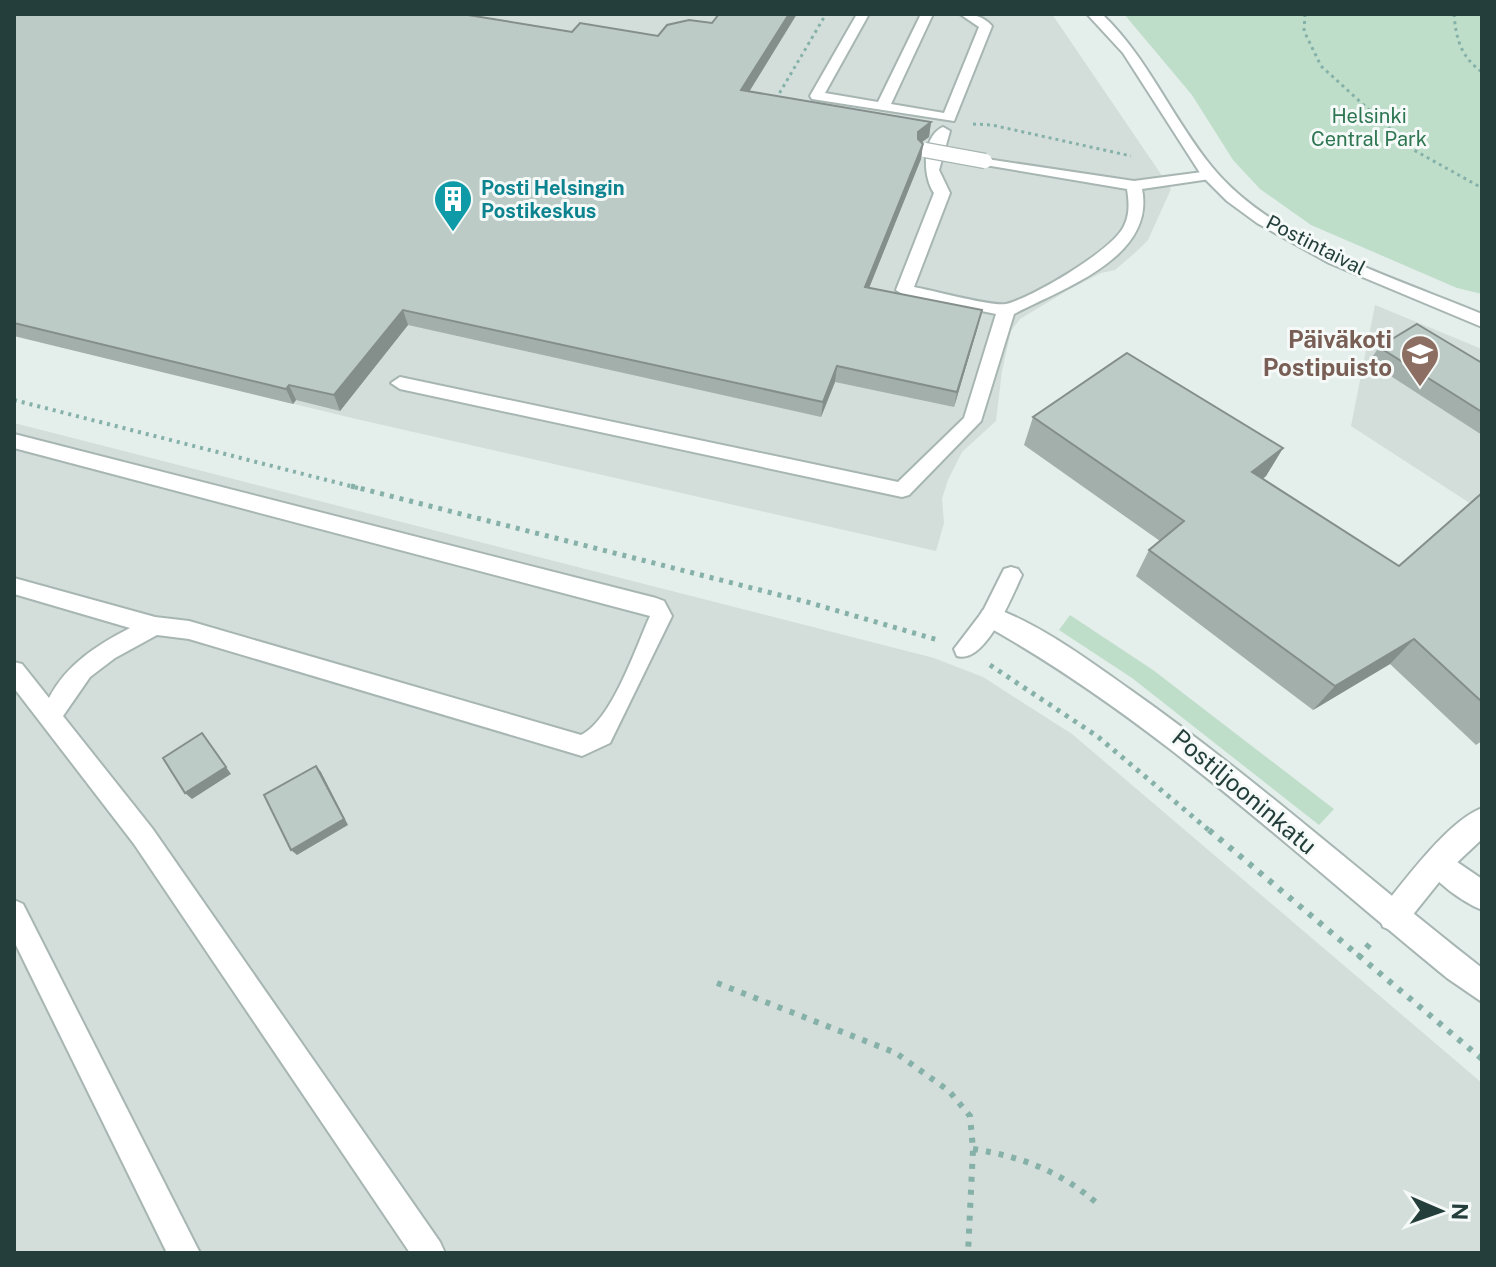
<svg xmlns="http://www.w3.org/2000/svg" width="1496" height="1267" font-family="'Public Sans',sans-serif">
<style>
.built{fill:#d3deda}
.green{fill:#bedeca}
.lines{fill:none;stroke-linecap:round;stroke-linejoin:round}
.service-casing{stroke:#a7b6b3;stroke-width:4}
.minor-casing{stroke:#a7b6b3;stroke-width:4}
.tertiary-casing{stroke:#a7b6b3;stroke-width:4}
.path-far3{stroke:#85b1a8;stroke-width:3;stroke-dasharray:3 4;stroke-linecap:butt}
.path-far2{stroke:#85b1a8;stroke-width:4;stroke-dasharray:3 5;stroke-linecap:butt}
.path-far1{stroke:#85b1a8;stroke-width:5;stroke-dasharray:4 6;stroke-linecap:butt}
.path{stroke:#85b1a8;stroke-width:6;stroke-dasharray:5 8;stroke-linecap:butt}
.service{fill:#fff;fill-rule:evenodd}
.minor{fill:#fff;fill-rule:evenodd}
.tertiary{fill:#fff;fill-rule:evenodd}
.service-bridge-casing{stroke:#a7b6b3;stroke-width:17;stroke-linecap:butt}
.service-bridge{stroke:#fff;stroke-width:14}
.wall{fill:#a3afab}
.shaded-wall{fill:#848e8b}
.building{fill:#bdcbc7;stroke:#848e8b;stroke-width:2}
.labels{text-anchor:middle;stroke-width:6;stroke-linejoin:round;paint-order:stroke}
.far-park-label{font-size:20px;fill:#2e7652;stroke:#f5faf8}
.far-culture-label{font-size:20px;font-weight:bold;fill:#0d838f;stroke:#f5faf8;text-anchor:start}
.far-street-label{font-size:20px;fill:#243f3b;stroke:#f5faf8}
.education-label{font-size:24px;font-weight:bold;fill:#785e54;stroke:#f5faf8;text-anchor:end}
.street-label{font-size:24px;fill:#243f3b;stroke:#f5faf8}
</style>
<rect width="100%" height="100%" fill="#e4eeeb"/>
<g class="built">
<path d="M14,14H1052L1171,189L1148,240L1137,251L1115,270L1101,273L1070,289L1020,319L1011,331L1002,371L996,421L962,452L948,480L942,499L944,523L936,551L352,418L14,336Z"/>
<path d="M1375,305L1482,349V511L1351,426Z"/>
<path d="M14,423L934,658L983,677L1072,734L1482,1083V1253H14Z"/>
</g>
<g class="green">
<path d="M1124,14H1482V294L1457,288L1311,225L1260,189L1233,160L1192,95Z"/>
<path d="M1070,615L1153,670L1334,809L1319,825L1132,678L1059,630Z"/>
</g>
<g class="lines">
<g class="service-casing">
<g id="service">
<path d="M857,14H869L825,93L878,102L921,14H933L891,104L944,113L979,27L960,14C973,14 983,16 992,26L954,121L812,99L810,96Z"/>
<path d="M943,127L950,131L939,170L950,193L914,287C931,290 993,307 1006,304C1032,298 1113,250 1124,226C1130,214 1129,202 1127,189L985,165L978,161L980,158L1134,181L1210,171L1217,175L1210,179L1142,189C1156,258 1061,289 1014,314L981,421L909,495L902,497L400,389L391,383L400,377L898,482L964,418L996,314L904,295L896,290L934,193C922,176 922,136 943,127Z"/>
<path d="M14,434L656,598L664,601L672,616L610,743L582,756L189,639L157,635L115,658L90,677L63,716L152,828L440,1242L445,1253H410L134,844L14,688V662L22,664L49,698C67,664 97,645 130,628L14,594V578L155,617L189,621L581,735C612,720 635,649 650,616L14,448Z"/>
<path d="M1011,567L1018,569L1022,575C1012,596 985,665 957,656L954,649L983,611L1004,569Z"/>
<path d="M14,900L23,904L200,1253H167L14,941Z"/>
</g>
</g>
<g class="minor-casing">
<path id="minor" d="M1482,808V839L1448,871L1403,927L1393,931L1383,927L1379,917L1383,907C1406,879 1448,821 1482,808Z"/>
</g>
<g class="tertiary-casing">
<g id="tertiary">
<path d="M1087,14H1102C1148,58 1172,118 1212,167C1272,241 1396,278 1482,314V327L1329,263L1257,223L1227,201L1202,176L1123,53Z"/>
<path d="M991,607C1039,623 1091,662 1132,691C1254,777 1365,877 1482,968V1002L1447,978C1296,855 1154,719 983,624L979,617L983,610Z"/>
<path d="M1438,849L1482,879V910C1463,902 1432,881 1424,862L1428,853Z"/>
</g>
</g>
<g class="path-far3">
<path d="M1305,14L1304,31L1321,66L1412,149L1482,188"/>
<path d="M1454,14C1456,39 1461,57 1482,72"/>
<path d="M776,99L826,14"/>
<path d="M973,124L992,125L1131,156"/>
</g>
<path class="path-far2" d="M14,400L358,488"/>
<g class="path-far1">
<path d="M351,486L807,602L938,640"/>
<path d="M990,665L1097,736L1211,832"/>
</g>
<g class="path">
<path d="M1209,830L1482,1059"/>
<path d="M1358,958L1373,940"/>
<path d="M717,983L896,1053L949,1091L970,1116L973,1149L968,1253"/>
<path d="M973,1149C1023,1157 1060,1171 1099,1205"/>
</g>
<use href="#service" class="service"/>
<use href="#minor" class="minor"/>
<use href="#tertiary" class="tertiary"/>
<g class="service-bridge-casing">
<path id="service-bridge" d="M925,150L985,161"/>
</g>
<use href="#service-bridge" class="service-bridge"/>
</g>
<g class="wall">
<path d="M14,14L750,92L931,122L929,137L922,142L923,144L921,159L869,288L978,326L954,407L835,382L821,417L408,325L340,411L296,400L293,404L14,336Z"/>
<path d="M1379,347L1482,363V435L1369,362Z"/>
<path d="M1033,417L1283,448L1266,476L1263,479L1399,566L1482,493V741L1476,745L1390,664L1313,710L1136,576L1149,550L1160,541L1024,445Z"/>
</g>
<g class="shaded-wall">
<path d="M789,14H797L741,105V90Z"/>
<path d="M931,122L929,137L915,147L918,132Z"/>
<path d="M923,144L921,159L863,303L865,287Z"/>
<path d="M403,310L408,325L340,411L334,395Z"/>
<path d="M982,310L978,326L954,407L957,392Z"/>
<path d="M837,366L835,382L821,417L823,402Z"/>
<path d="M289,385L296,400L293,404L286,389Z"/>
<path d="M1283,448L1266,476L1236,499L1252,472Z"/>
<path d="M1414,639L1390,664L1313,710L1335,686Z"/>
<path d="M202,733L231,774L192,799L185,793Z"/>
<path d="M316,766L321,772L348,825L297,855L291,850Z"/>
</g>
<g class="building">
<path d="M14,14H462L572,32L580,23L658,36L667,25L689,20L712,23L719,14H789L741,90L931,122L918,132V139L923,144L865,287L982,310L957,392L837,366L823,402L403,310L334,395L289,385L286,389L14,323Z"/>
<path d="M1417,324L1482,363V412L1379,347Z"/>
<path d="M1127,353L1283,448L1252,472L1399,566L1482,493V702L1414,639L1335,686L1149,550L1184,521L1033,417Z"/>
<path d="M202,733L226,767L185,793L163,758Z"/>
<path d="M316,766L344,819L291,850L264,795Z"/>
</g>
<defs>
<g id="building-pin" transform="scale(2)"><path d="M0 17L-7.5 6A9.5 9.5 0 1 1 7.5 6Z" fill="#0f9aa8" stroke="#f5faf8"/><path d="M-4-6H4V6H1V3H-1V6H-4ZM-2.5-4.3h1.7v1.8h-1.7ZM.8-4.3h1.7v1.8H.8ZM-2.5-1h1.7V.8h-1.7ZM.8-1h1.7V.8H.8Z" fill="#fff"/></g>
<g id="school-pin" transform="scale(2)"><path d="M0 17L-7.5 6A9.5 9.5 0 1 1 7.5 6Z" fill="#8d6e63" stroke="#f5faf8"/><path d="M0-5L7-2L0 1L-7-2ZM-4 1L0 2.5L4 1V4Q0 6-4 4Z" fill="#fff"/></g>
</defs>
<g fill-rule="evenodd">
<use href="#building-pin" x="453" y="199"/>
<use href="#school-pin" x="1420" y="354"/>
</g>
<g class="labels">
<g class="far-park-label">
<text x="1369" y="123">Helsinki<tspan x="1369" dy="23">Central Park</tspan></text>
</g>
<g class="far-culture-label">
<text x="481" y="195">Posti Helsingin<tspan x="481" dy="23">Postikeskus</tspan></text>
</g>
<g class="far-street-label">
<text transform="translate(1316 245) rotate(27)" y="7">Postintaival</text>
</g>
<g class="education-label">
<text x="1392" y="348">Päiväkoti<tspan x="1392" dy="28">Postipuisto</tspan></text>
</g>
<g class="street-label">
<text transform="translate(1244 792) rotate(40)" y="8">Postiljooninkatu</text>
</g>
</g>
<rect width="1496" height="1267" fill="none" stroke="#243f3b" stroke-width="32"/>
<g transform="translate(1440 1211) rotate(92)" stroke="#f5faf8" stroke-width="6" paint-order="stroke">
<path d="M0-6L14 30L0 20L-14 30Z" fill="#243f3b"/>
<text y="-12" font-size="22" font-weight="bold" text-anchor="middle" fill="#243f3b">N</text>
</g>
</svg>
